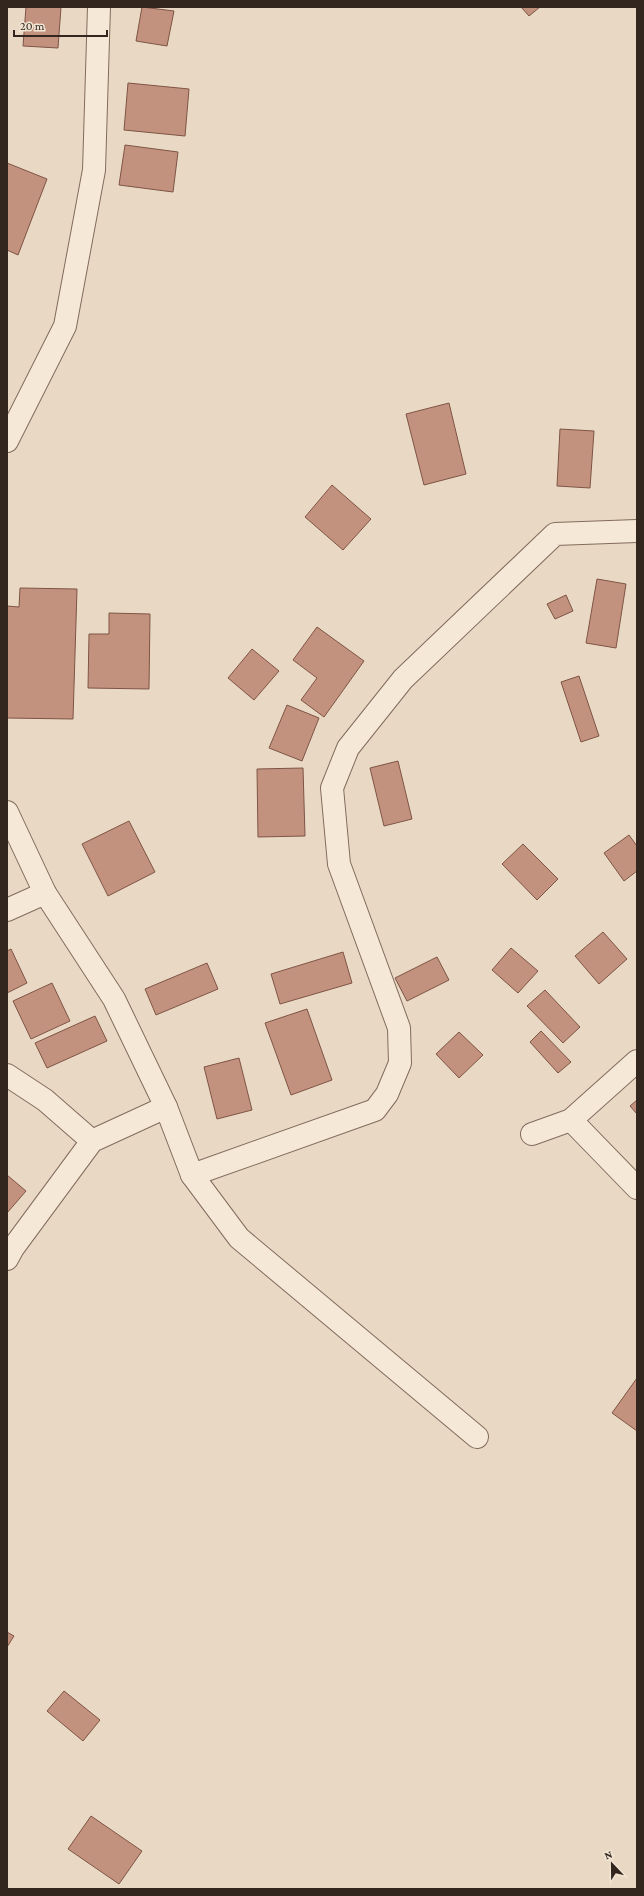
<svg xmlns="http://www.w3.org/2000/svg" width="644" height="1896" font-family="'Crimson Pro',serif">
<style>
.building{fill:#c3927e;stroke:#7e5445}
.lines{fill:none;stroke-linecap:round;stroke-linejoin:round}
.street-casing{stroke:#826b5d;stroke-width:24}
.street{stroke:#f5e8d7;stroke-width:22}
</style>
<rect width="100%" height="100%" fill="#e9d9c4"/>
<g class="building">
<path d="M26,7H61L58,48L23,46Z"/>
<path d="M142,7L174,11L167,46L136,41Z"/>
<path d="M521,7H540L529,16Z"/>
<path d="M128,83L189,89L185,136L124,130Z"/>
<path d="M125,145L178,152L173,192L119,185Z"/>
<path d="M7,163L47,179L18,255L7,250Z"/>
<path d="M449,403L466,474L424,485L406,414Z"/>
<path d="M560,429L594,431L590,488L557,486Z"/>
<path d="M332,485L371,519L343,550L305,517Z"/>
<path d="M597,579L626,584L616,648L586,643Z"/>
<path d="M20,588L77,589L73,719L7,718V606L19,607Z"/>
<path d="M566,595L573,611L555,619L547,604Z"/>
<path d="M109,613L150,614L149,689L88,688L89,634H109Z"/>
<path d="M317,627L364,661L324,717L301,700L317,678L293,660Z"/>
<path d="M252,649L279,671L254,700L228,678Z"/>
<path d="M579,676L599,736L581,742L561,682Z"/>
<path d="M287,705L319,718L302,761L269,748Z"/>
<path d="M398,761L412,819L384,826L370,768Z"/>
<path d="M303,768L305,836L258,837L257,769Z"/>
<path d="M129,821L155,872L108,896L82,844Z"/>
<path d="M629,835L637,846V871L624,881L604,853Z"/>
<path d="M523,844L558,879L537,900L502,864Z"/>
<path d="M603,932L627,959L599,984L575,956Z"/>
<path d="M511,948L538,971L518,993L492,970Z"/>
<path d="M11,949L27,983L7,993V951Z"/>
<path d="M343,952L352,983L280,1004L271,974Z"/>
<path d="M437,957L449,980L407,1001L395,978Z"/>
<path d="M207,963L218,989L156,1015L145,989Z"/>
<path d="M52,983L70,1021L31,1039L13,1001Z"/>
<path d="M545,990L580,1027L563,1043L527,1006Z"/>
<path d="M307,1009L332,1080L291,1095L265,1023Z"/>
<path d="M95,1016L107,1041L47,1068L35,1043Z"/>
<path d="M541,1031L571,1062L558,1073L530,1042Z"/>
<path d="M459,1032L483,1055L459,1078L436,1054Z"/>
<path d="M239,1058L252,1110L217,1119L204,1067Z"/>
<path d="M637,1100V1114L630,1106Z"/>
<path d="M7,1175L26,1191L7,1213Z"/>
<path d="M637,1378V1431L612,1413Z"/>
<path d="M7,1632L14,1636L7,1647Z"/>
<path d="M64,1691L100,1720L83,1741L47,1711Z"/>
<path d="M91,1816L142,1851L119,1884L68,1849Z"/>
</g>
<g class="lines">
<g class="street-casing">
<g id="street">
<path d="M7,441L65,326L94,170L99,7"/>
<path d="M7,812L45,893L114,999L166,1107L192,1175L375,1110L387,1094L400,1063L399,1028L339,864L332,788L348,748L403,679L555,534L637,531"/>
<path d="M7,910L45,893"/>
<path d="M7,1075L45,1100L92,1141"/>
<path d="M571,1120L637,1188"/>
<path d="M532,1134L571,1120L637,1061"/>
<path d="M192,1175L239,1238L477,1437"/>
<path d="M7,1259L13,1248L92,1141L166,1107"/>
</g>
</g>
<use href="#street" class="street"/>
</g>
<rect width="644" height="1896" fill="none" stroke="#33261f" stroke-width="16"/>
<g transform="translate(612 1864) rotate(338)" stroke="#f1e5d3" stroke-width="3" paint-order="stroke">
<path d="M0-3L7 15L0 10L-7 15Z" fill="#33261f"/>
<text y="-6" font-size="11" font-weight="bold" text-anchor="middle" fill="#33261f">N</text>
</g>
<path d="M14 30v6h93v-6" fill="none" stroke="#33261f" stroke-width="2"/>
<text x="20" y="30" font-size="12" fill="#33261f" stroke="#f1e5d3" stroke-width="3" paint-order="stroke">20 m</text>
</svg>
